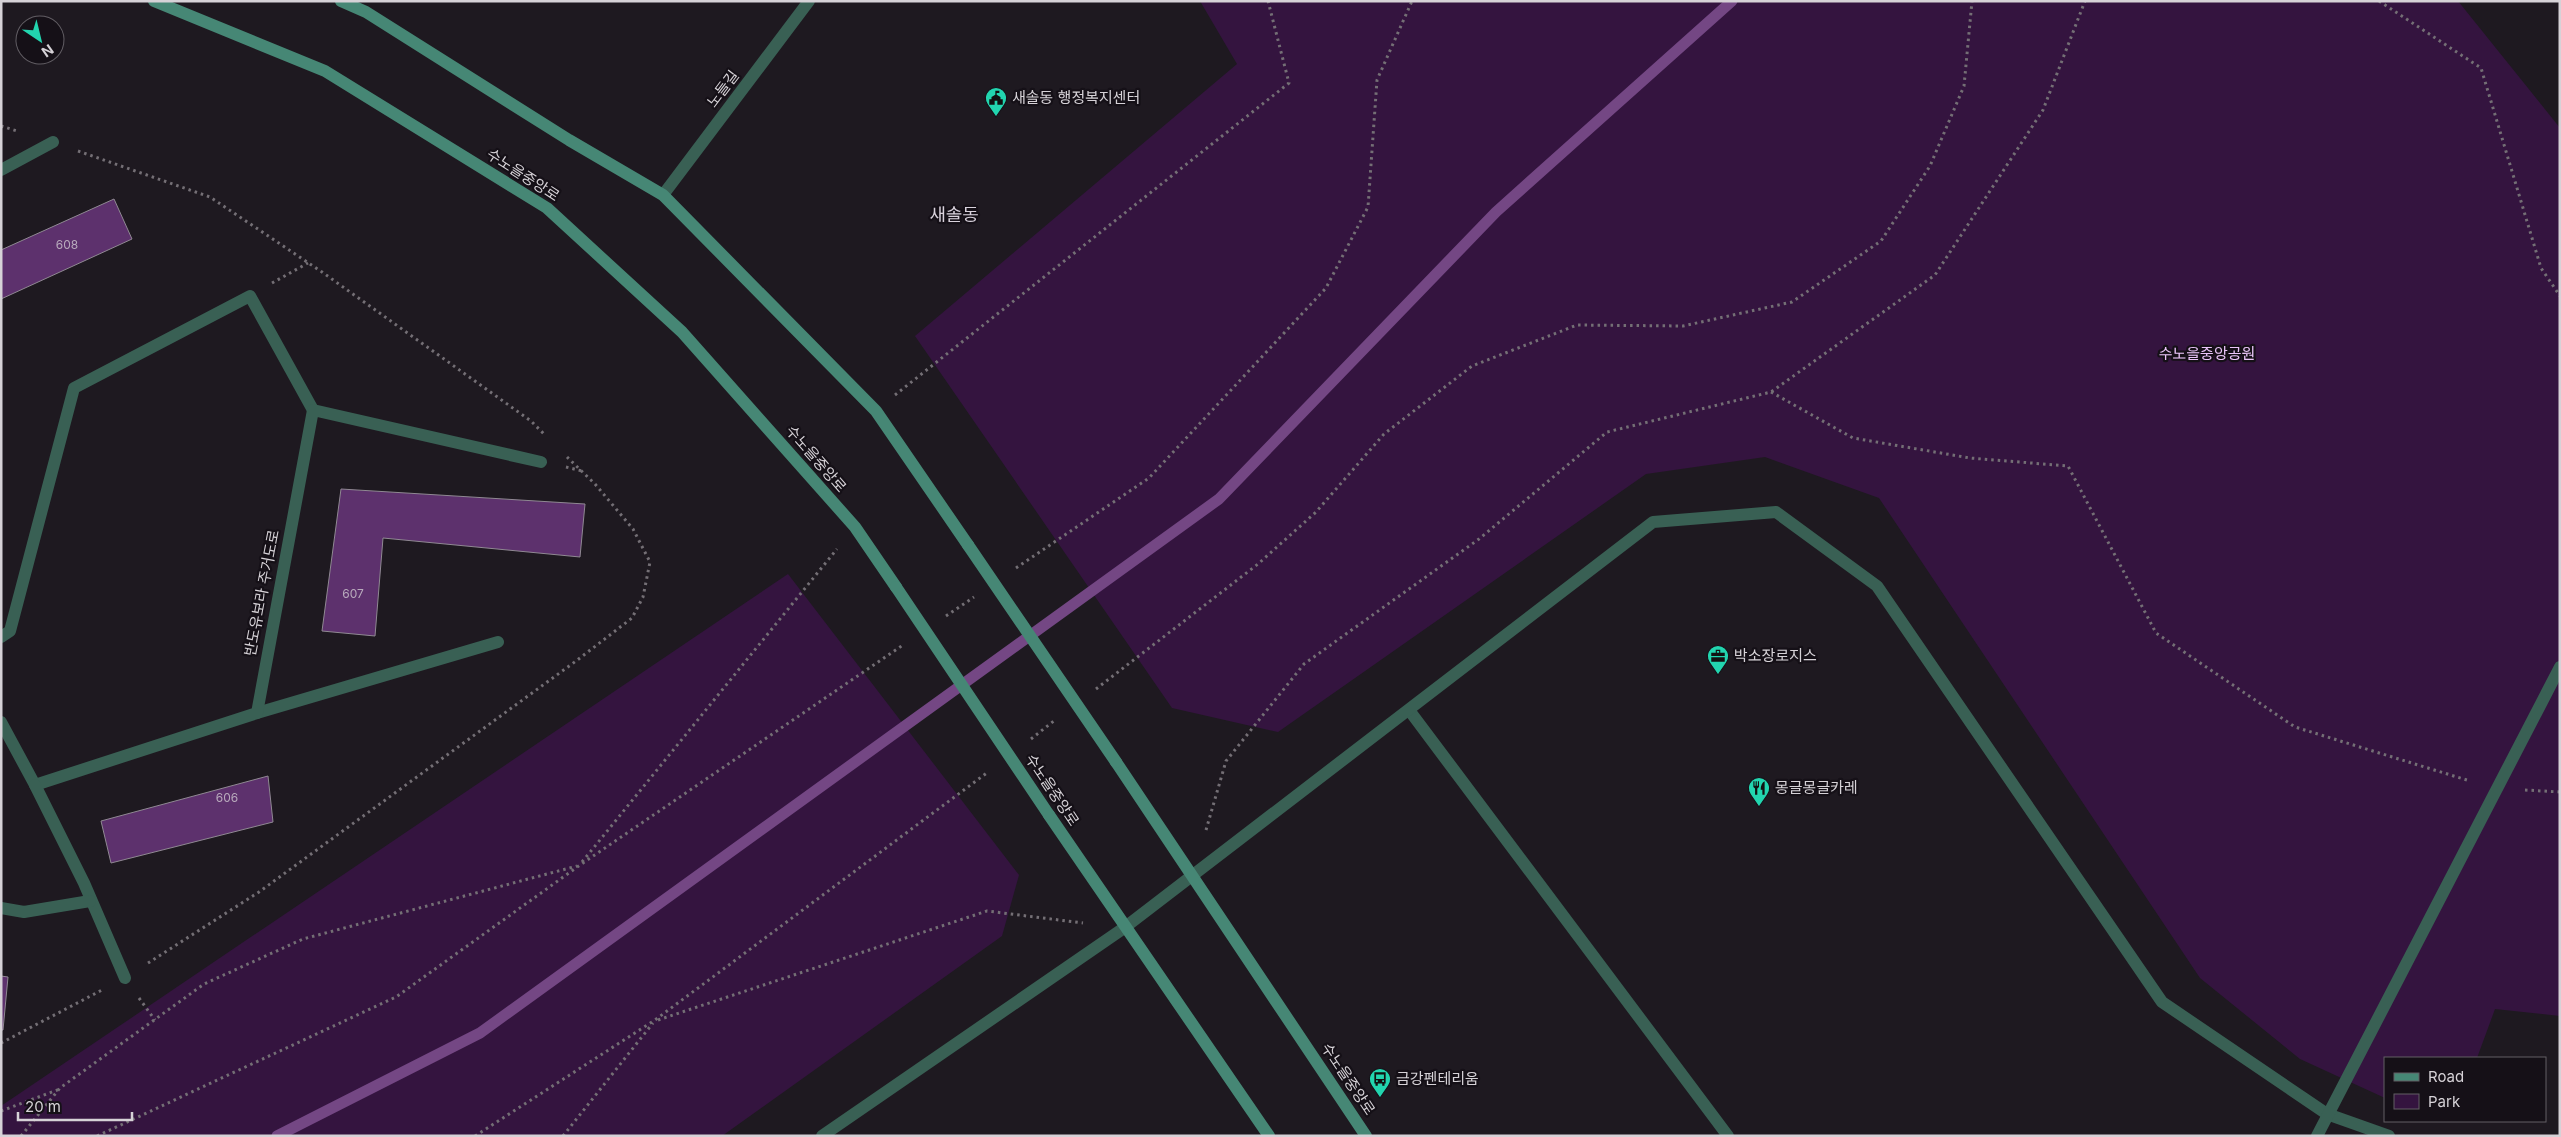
<svg xmlns="http://www.w3.org/2000/svg" width="2561" height="1137" font-family="Inter,'Noto Sans KR',sans-serif">
<style>
.green{fill:#34143f}
.lines{fill:none;stroke-linecap:round;stroke-linejoin:round}
.stream{stroke:#744784;stroke-width:11}
.building{fill:#5d316d;stroke:#908993}
.path{stroke:#746f75;stroke-width:3;stroke-dasharray:2.5 4;stroke-linecap:butt}
.lane{stroke:#396054;stroke-width:12}
.street{stroke:#396054;stroke-width:12}
.secondary{stroke:#468775;stroke-width:12}
.secondary-bridge{stroke:#468775;stroke-width:12}
.labels{text-anchor:middle;stroke-width:4.5;stroke-linejoin:round;paint-order:stroke}
.number-label{font-size:12px;fill:#b8aabc}
.street-label{font-size:15px;fill:#d6d2d7;stroke:#151017}
.poi-label{font-size:15px;fill:#d6d2d7;stroke:#151017;text-anchor:start}
.park-label{font-size:15px;fill:#eac4f9;stroke:#151017}
.quarter-label{font-size:18px;fill:#d9d2dc;stroke:#151017}
</style>
<rect width="100%" height="100%" fill="#1e1920"/>
<g class="green">
<path d="M1200,1H2458L2560,128V1016L2495,1009L2477,1058H2385V1098L2300,1059L2200,978L1879,498L1765,457L1646,474L1278,732L1172,708L915,336L1237,64Z"/>
<path d="M788,574L1019,875L1002,936L722,1136H1V1106Z"/>
</g>
<g class="lines">
<path class="stream" d="M277,1136L480,1033L1219,499L1496,212L1732,1"/>
</g>
<g class="building">
<path d="M114,199L132,239L1,299V250Z"/>
<path d="M341,489L585,504L580,557L383,538L375,636L322,631Z"/>
<path d="M268,776L273,822L111,863L101,821Z"/>
<path d="M1,976L8,977L3,1030H1Z"/>
</g>
<g class="lines">
<g class="path">
<path d="M2379,1L2481,68L2541,268L2560,296"/>
<path d="M1,126L17,131"/>
<path d="M78,151L210,197L322,272L531,421L545,435"/>
<path d="M272,283L308,263"/>
<path d="M1771,392L1853,438L1970,458L2068,466L2156,633L2295,727L2470,781"/>
<path d="M895,395L1289,83L1268,1"/>
<path d="M566,467L582,471"/>
<path d="M1016,568L1149,478L1326,288L1368,207L1377,80L1412,1"/>
<path d="M946,616L974,597"/>
<path d="M1096,689L1258,564L1316,512L1384,434L1472,366L1577,325L1683,326L1792,302L1881,241L1930,166L1964,86L1972,1"/>
<path d="M1031,739L1055,720"/>
<path d="M2525,790L2560,792"/>
<path d="M1206,830L1226,761L1304,664L1479,539L1607,432L1771,392L1935,275L2043,110L2085,1"/>
<path d="M582,862L837,549"/>
<path d="M148,963L259,892L576,661L632,618L643,597L650,562L633,529L595,484L567,457"/>
<path d="M139,998L155,1020"/>
<path d="M658,1020L987,911L1083,923"/>
<path d="M1,1043L102,990"/>
<path d="M1,1111L60,1089"/>
<path d="M21,1136L60,1088L204,984L303,939L577,866"/>
<path d="M97,1136L396,997L580,865L903,645"/>
<path d="M475,1136L655,1020L988,772"/>
<path d="M563,1136L653,1023"/>
</g>
<g class="lane">
<path d="M1,170L53,142"/>
<path d="M1,637L10,631L74,388L250,296L313,410"/>
<path d="M257,713L498,642"/>
<path d="M1,722L35,785L257,713L313,410L541,462"/>
<path d="M35,785L84,883L125,978"/>
<path d="M1,908L24,912L90,901"/>
</g>
<g class="street">
<path d="M663,195L809,1"/>
<path d="M1409,710L1728,1136"/>
<path d="M822,1136L1124,928L1653,522L1776,512L1877,586L2162,1002L2327,1114L2389,1136"/>
<path d="M2317,1136L2560,667"/>
</g>
<g class="secondary">
<path d="M154,1L325,71L547,208L682,332L855,527L896,587"/>
<path d="M341,1L366,12L569,140L663,195L876,411L968,545"/>
<path d="M1116,762L1366,1136"/>
<path d="M1049,815L1269,1136"/>
</g>
<g class="secondary-bridge">
<path d="M968,545L1116,762"/>
<path d="M896,587L1049,815"/>
</g>
</g>
<defs>
<g id="civic-pin" transform="scale(1.125)"><path d="M0 17L-7.5 6A9.5 9.5 0 1 1 7.5 6Z" fill="#22d5af" stroke="#151017"/><path d="M-.6-6.5H3V-4.5H.6V-3L4-1V1h2V6H-6V1h2V-1L-.6-3ZM-1.2 2.5V6h2.4V2.5Z" fill="#111"/></g>
<g id="office-pin" transform="scale(1.125)"><path d="M0 17L-7.5 6A9.5 9.5 0 1 1 7.5 6Z" fill="#22d5af" stroke="#151017"/><path d="M-6-3h4V-5.5h4V-3h4V5H-6ZM-1-4.5V-3h2v-1.5ZM-6 0V1H6V0Z" fill="#111"/></g>
<g id="restaurant-pin" transform="scale(1.125)"><path d="M0 17L-7.5 6A9.5 9.5 0 1 1 7.5 6Z" fill="#22d5af" stroke="#151017"/><path d="M-5-6h1v4h1v-4h1v4h1v-4h1v5L-1.5 .5V6h-2V.5L-5-1ZM5-6V6H3V1.5H1.5Q1.5-4 5-6Z" fill="#111"/></g>
<g id="bus-pin" transform="scale(1.125)"><path d="M0 17L-7.5 6A9.5 9.5 0 1 1 7.5 6Z" fill="#22d5af" stroke="#151017"/><path d="M-5-6H5V4H4V6H2V4H-2V6H-4V4H-5ZM-3.5-4V0h7V-4ZM-3.5 1.2v1.5H-2V1.2ZM2 1.2v1.5H3.5V1.2Z" fill="#111"/></g>
</defs>
<g fill-rule="evenodd">
<use href="#civic-pin" x="996" y="98"/>
<use href="#office-pin" x="1718" y="656"/>
<use href="#restaurant-pin" x="1759" y="788"/>
<use href="#bus-pin" x="1380" y="1079"/>
</g>
<g class="labels">
<g class="number-label">
<text x="67" y="249">608</text>
<text x="353" y="598">607</text>
<text x="227" y="802">606</text>
</g>
<g class="street-label">
<text transform="translate(723 89) rotate(-53)" y="5">노들길</text>
<text transform="translate(523 175) rotate(33)" y="5">수노을중앙로</text>
<text transform="translate(816 459) rotate(49)" y="5">수노을중앙로</text>
<text transform="translate(262 593) rotate(-79)" y="5">반도유보라 주거도로</text>
<text transform="translate(1052 790) rotate(56)" y="5">수노을중앙로</text>
<text transform="translate(1348 1079) rotate(56)" y="5">수노을중앙로</text>
</g>
<g class="poi-label">
<text x="1012" y="103">새솔동 행정복지센터</text>
<text x="1734" y="661">박소장로지스</text>
<text x="1775" y="793">몽글몽글카레</text>
<text x="1396" y="1084">금강펜테리움</text>
</g>
<g class="park-label">
<text x="2207" y="359">수노을중앙공원</text>
</g>
<g class="quarter-label">
<text x="954" y="221">새솔동</text>
</g>
</g>
<rect width="2561" height="1137" fill="none" stroke="#d6d2d7" stroke-width="5"/>
<rect x="2384" y="1057" width="162" height="65" fill="#151017" stroke="#625e64"/>
<rect x="2394" y="1073" width="25" height="8" fill="#468775" stroke="#625e64"/>
<text x="2428" y="1082" font-size="15" fill="#d6d2d7">Road</text>
<rect x="2394" y="1094" width="25" height="15" fill="#34143f" stroke="#625e64"/>
<text x="2428" y="1107" font-size="15" fill="#d6d2d7">Park</text>
<g transform="translate(40 40) rotate(145)"><circle r="24" fill="#151017" stroke="#625e64"/>
<path d="M0-4L9 19L0 12L-9 19Z" fill="#22d5af"/>
<text y="-8" font-size="14" font-weight="bold" text-anchor="middle" fill="#d6d2d7">N</text>
</g>
<path d="M18 1112v8h114v-8" fill="none" stroke="#d6d2d7" stroke-width="2.5"/>
<text x="25" y="1112" font-size="15" fill="#d6d2d7" stroke="#151017" stroke-width="4" paint-order="stroke">20 m</text>
</svg>
